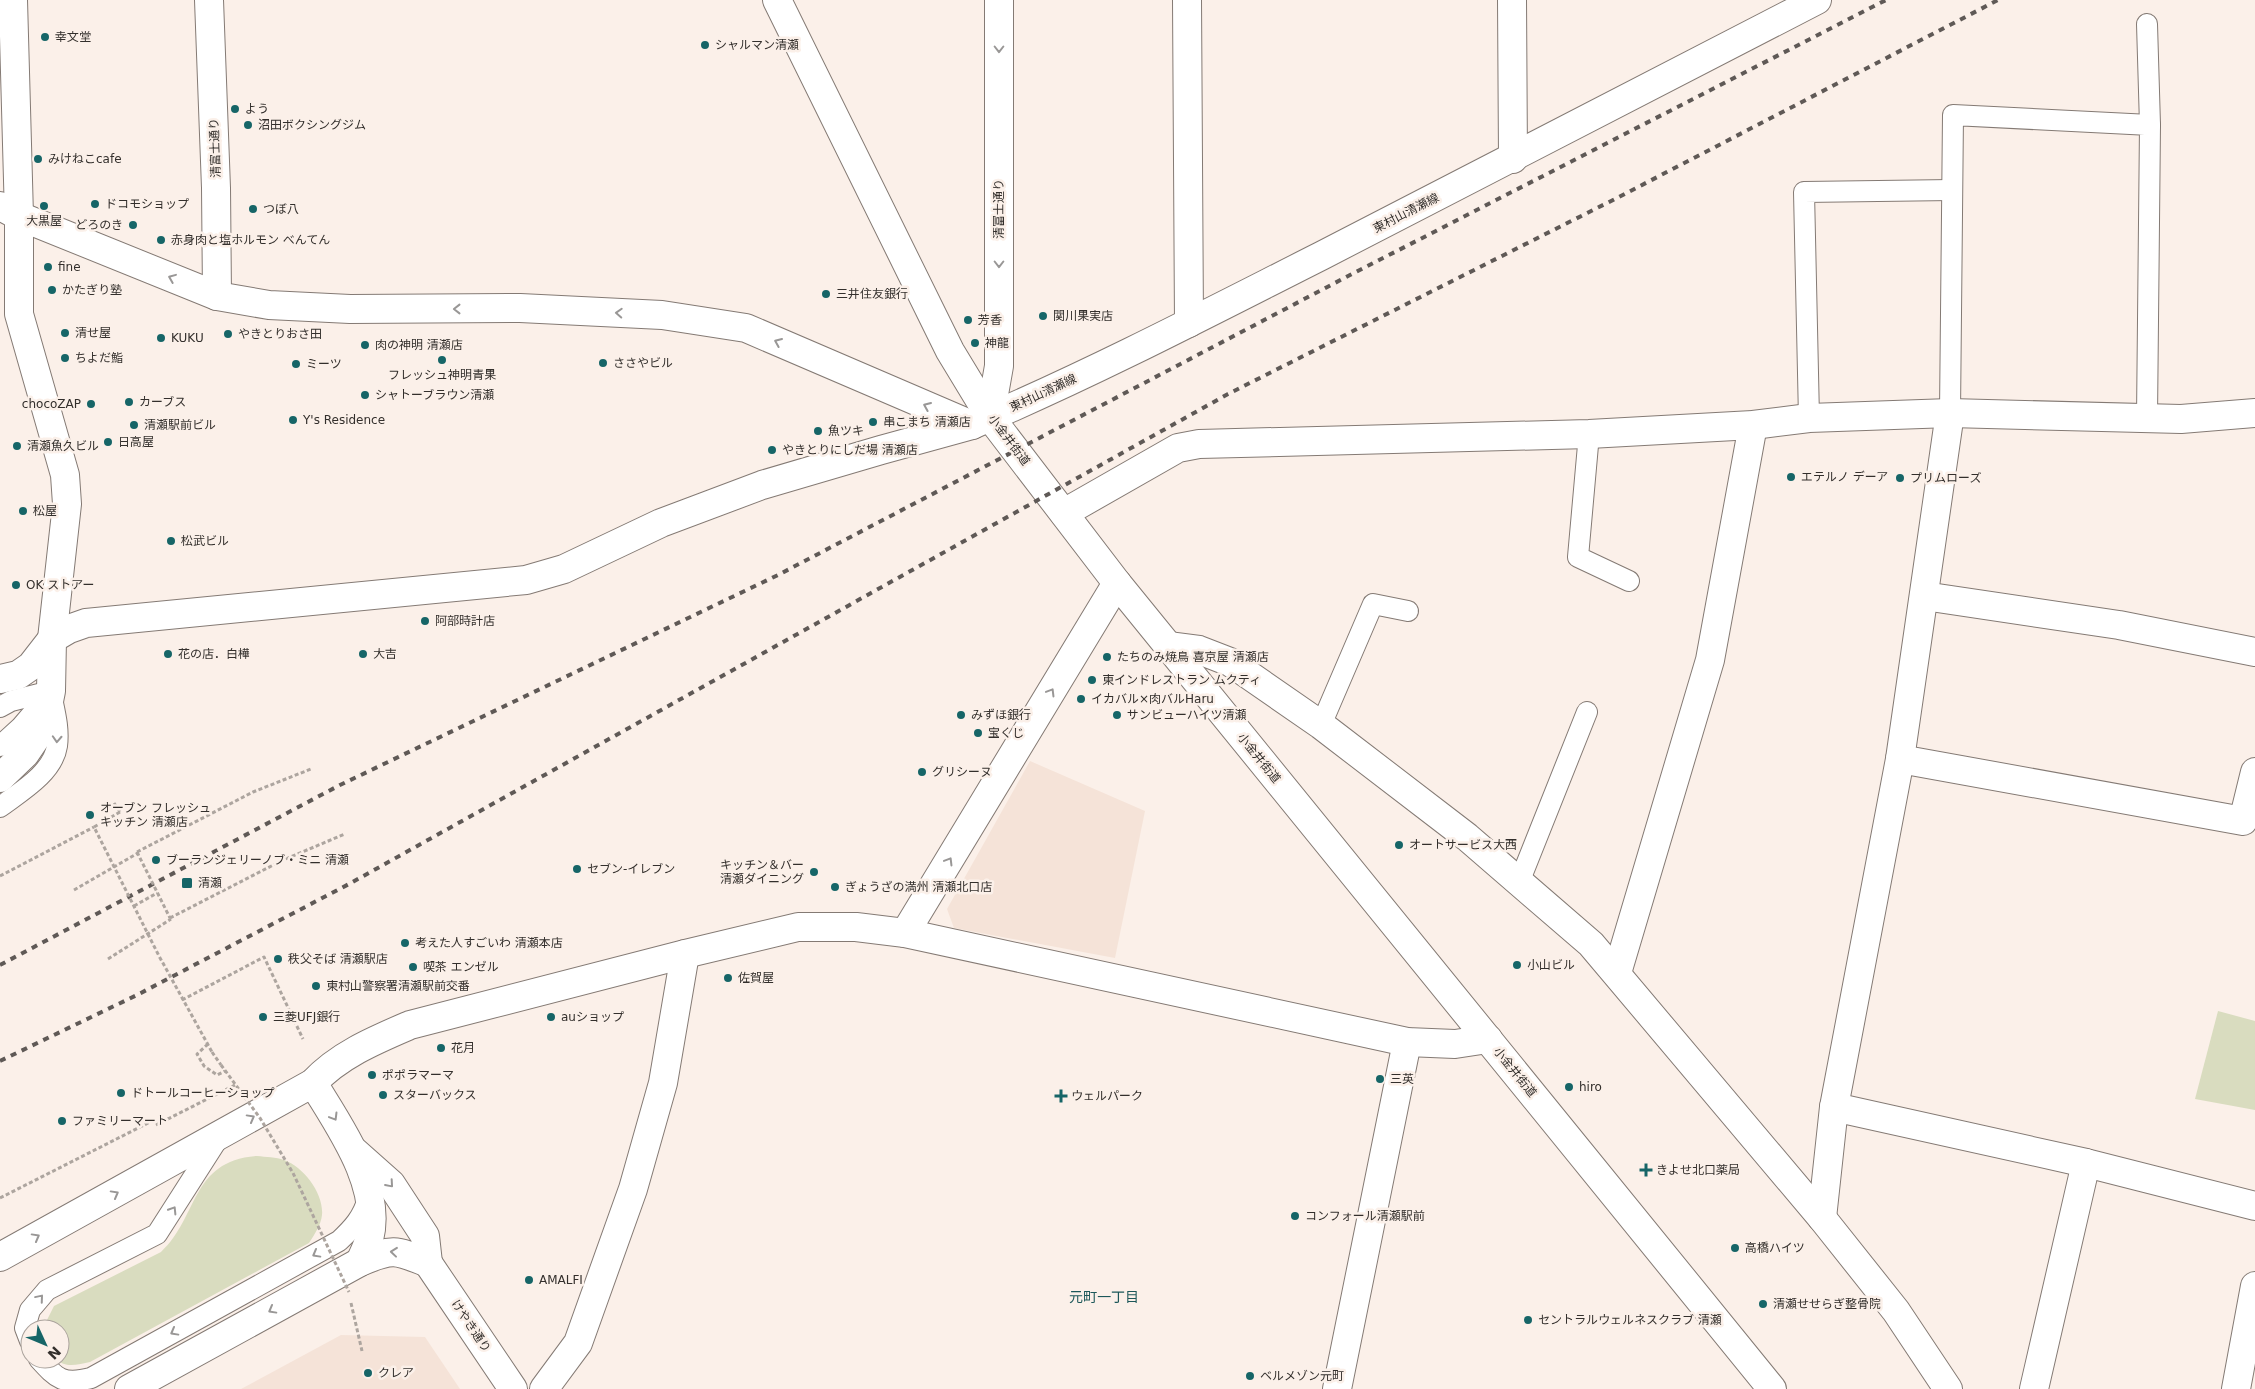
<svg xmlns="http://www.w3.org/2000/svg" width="2255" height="1389" font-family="'DejaVu Sans','Noto Sans JP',sans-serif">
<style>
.built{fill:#f5e3d8}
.green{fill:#d9dcbf}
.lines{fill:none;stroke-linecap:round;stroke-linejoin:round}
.lane-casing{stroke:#847a74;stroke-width:22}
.street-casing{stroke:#847a74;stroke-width:30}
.secondary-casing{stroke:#847a74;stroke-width:30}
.primary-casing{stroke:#847a74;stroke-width:30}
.path{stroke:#ada59f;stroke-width:3;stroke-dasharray:4 2.5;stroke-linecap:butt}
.lane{stroke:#fff;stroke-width:20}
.street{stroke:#fff;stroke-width:28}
.secondary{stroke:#fff;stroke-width:28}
.primary{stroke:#fff;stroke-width:28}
.rail{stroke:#5f5956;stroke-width:4;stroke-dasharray:6 6;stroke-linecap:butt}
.path-bridge{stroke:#ada59f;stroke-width:3;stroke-dasharray:4 2.5;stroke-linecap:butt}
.oneway{stroke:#999796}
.poi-dot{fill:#166567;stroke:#fbf0e9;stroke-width:2}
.labels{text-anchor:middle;stroke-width:5;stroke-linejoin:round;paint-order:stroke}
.poi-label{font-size:12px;fill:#332f2c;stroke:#fbf0e9;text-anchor:start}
.street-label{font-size:12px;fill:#332f2c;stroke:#fbf0e9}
.neighbourhood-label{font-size:14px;fill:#1c5759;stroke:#fbf0e9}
</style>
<rect width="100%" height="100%" fill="#fbf0e9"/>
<g class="built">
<path d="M1030,761L1145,811L1115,958L954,928L947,909Z"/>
<path d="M341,1335L425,1337L460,1389H241Z"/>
</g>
<g class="green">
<path d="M2218,1011L2255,1021V1110L2195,1099Z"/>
<path d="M257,1156C266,1157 276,1157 284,1160C304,1167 324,1194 322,1215C321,1225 314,1235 309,1243L90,1362C79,1364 65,1369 57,1359H60V1329L43,1328L54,1306L161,1252C199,1217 190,1161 257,1156Z"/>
</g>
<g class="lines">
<g class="lane-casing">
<g id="lane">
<path d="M2147,24L2150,125"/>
<path d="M1950,413L1953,115L2150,125L2147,418"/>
<path d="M1809,418L1804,192L1952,190"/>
<path d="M1589,434L1578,557L1629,581"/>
<path d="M0,707L11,701L51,691"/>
<path d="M1321,725L1373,604L1408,611"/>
<path d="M0,746L21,727L50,693"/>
<path d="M0,807C20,792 53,773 57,746C59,731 56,717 53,703"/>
<path d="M1520,880L1587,712"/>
<path d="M30,1341L25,1328L30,1310L47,1290L157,1234L219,1137"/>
<path d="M39,1359C57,1379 63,1385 91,1378L339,1241C353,1228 363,1217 368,1198"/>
</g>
</g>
<g class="street-casing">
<g id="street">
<path d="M209,0L216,188L217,296"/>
<path d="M1187,0L1189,323"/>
<path d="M1512,0L1513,159"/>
<path d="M0,206L19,216L217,296L269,305L350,309L520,308L662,315L746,328L972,425"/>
<path d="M1064,513L1178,448L1199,444L1589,434L1753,425L1809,418L1950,413L2181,419L2255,413"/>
<path d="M1924,596L2119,625L2255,652"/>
<path d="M1168,646L1199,650L1230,662L1321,725L1467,837L1591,944L1822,1218L1896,1311L1948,1389"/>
<path d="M0,679L18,675L31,666L52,639L69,629L86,623L526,580L564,569L661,523L762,485L881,450L972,425L990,417L999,366V0"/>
<path d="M1900,759L2243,821L2255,772"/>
<path d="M0,778L25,754L44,726L51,691L52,639L67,504L65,475L19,314V216L13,0"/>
<path d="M905,933L1117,583"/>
<path d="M1617,973L1710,660L1753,425"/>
<path d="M313,1083C339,1126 383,1186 369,1240C367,1247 363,1255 360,1262"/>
<path d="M1834,1107L1900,759L1950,413"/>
<path d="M355,1152L391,1184L425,1236L428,1263"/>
<path d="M1822,1218L1834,1107L2086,1163L2255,1206"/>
<path d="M0,1257L313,1083C339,1055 375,1040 410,1025L685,954L798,927H856L905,933L1407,1042L1455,1044L1488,1039"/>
<path d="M129,1389L360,1262C393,1248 396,1250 428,1263"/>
<path d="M544,1389L578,1343L633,1189L663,1083L685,954"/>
<path d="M1337,1389L1407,1042"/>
<path d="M2034,1389L2086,1163"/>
</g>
</g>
<g class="secondary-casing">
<g id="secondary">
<path d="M990,417C1103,368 1212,311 1321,256C1487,172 1652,86 1817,0"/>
<path d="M428,1263L513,1389"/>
<path d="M2236,1389L2255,1286"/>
</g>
</g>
<g class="primary-casing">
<path id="primary" d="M777,0L950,351L990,417L1117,583L1772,1389"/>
</g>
<g class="path">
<path d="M114,803L120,812"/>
<path d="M137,852L253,792L311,769"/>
<path d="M0,876L94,827"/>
<path d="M74,890L138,853"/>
<path d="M134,906L157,893"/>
<path d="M170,918L283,860L345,834"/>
<path d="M108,959L171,919"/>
<path d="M182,1000L264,957L303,1039"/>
<path d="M208,1044L197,1054L204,1066L217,1075L225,1071"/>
<path d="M212,1052L221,1065"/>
<path d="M156,1125L235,1085"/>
<path d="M0,1198L154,1120"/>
<path d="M351,1303L362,1351"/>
</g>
<use href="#lane" class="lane"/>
<use href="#street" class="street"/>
<use href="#secondary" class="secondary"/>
<use href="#primary" class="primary"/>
<g class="rail">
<path d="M0,965L340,785L778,575L1352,274L1886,0"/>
<path d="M0,1061L137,995L349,884L1228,394L1615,199L1998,0"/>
</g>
<g class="path-bridge">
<path d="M120,812L94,827L159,956L212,1052"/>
<path d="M137,852L170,918"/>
<path d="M221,1065L260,1118L293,1173L349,1292"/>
</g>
</g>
<defs><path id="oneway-chevron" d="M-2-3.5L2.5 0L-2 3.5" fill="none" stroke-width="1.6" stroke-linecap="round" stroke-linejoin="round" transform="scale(1.25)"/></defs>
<g class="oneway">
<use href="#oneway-chevron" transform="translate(999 49) rotate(90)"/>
<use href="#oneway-chevron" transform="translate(999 264) rotate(90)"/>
<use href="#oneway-chevron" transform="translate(172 278) rotate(-158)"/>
<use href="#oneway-chevron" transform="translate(457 309) rotate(180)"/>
<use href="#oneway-chevron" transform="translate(619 313) rotate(-177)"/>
<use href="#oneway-chevron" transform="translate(778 342) rotate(-157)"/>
<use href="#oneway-chevron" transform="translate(927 406) rotate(-157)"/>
<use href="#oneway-chevron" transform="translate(1051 692) rotate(-59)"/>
<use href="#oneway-chevron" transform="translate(57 739) rotate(93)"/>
<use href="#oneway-chevron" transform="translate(949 861) rotate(-59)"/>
<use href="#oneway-chevron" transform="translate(334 1117) rotate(59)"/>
<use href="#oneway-chevron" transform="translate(251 1118) rotate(-29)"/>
<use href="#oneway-chevron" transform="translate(390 1184) rotate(49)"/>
<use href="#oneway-chevron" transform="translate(115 1194) rotate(-29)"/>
<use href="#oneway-chevron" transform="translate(173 1210) rotate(-58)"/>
<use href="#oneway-chevron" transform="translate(36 1237) rotate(-29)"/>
<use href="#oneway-chevron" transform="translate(394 1252) rotate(-174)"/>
<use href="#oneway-chevron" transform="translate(316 1254) rotate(151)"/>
<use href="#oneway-chevron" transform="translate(40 1298) rotate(-50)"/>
<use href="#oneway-chevron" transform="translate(272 1310) rotate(151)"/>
<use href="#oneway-chevron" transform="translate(174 1332) rotate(151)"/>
</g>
<g class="poi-dot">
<circle cx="45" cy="37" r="5"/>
<circle cx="705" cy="45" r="5"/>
<circle cx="235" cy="109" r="5"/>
<circle cx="248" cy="125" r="5"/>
<circle cx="38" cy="159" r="5"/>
<circle cx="95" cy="204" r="5"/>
<circle cx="44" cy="206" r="5"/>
<circle cx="253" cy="209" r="5"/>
<circle cx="133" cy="225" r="5"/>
<circle cx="161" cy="240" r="5"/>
<circle cx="48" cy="267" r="5"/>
<circle cx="52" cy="290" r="5"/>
<circle cx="826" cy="294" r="5"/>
<circle cx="1043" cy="316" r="5"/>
<circle cx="968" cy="320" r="5"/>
<circle cx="65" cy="333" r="5"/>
<circle cx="228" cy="334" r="5"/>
<circle cx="161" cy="338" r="5"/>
<circle cx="975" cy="343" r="5"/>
<circle cx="365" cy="345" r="5"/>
<circle cx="65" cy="358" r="5"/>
<circle cx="442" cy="360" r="5"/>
<circle cx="603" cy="363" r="5"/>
<circle cx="296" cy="364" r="5"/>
<circle cx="365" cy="395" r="5"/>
<circle cx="129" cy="402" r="5"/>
<circle cx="91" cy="404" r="5"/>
<circle cx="293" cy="420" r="5"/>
<circle cx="873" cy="422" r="5"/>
<circle cx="134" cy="425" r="5"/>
<circle cx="818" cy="431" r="5"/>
<circle cx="108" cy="442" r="5"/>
<circle cx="17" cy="446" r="5"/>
<circle cx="772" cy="450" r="5"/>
<circle cx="1791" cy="477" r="5"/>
<circle cx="1900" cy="478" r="5"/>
<circle cx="23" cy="511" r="5"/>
<circle cx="171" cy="541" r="5"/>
<circle cx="16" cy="585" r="5"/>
<circle cx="425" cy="621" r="5"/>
<circle cx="168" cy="654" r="5"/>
<circle cx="363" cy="654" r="5"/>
<circle cx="1107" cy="657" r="5"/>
<circle cx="1092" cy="680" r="5"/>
<circle cx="1081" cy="699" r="5"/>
<circle cx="961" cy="715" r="5"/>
<circle cx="1117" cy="715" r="5"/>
<circle cx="978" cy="733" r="5"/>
<circle cx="922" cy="772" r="5"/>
<circle cx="90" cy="815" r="5"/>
<circle cx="1399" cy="845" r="5"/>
<circle cx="156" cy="860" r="5"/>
<circle cx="577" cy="869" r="5"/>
<circle cx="814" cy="872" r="5"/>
<rect x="181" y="877" width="12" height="12" rx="2.5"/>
<circle cx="835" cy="887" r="5"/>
<circle cx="405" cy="943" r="5"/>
<circle cx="278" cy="959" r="5"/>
<circle cx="1517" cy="965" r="5"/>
<circle cx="413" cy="967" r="5"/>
<circle cx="728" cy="978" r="5"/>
<circle cx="316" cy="986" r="5"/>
<circle cx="263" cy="1017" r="5"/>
<circle cx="551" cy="1017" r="5"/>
<circle cx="441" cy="1048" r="5"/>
<circle cx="372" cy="1075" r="5"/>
<circle cx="1380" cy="1079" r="5"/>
<circle cx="1569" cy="1087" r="5"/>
<circle cx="121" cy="1093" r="5"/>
<circle cx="383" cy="1095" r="5"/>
<path d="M1058.5 1088.5h5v5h5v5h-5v5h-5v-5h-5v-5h5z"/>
<circle cx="62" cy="1121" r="5"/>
<path d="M1643.5 1162.5h5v5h5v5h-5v5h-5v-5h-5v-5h5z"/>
<circle cx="1295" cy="1216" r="5"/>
<circle cx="1735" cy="1248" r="5"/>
<circle cx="529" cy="1280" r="5"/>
<circle cx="1763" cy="1304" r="5"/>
<circle cx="1528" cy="1320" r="5"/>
<circle cx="368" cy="1373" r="5"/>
<circle cx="1250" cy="1376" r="5"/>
</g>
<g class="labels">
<g class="poi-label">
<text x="55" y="41">幸文堂</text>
<text x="715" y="49">シャルマン清瀬</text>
<text x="245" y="113">よう</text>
<text x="258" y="129">沼田ボクシングジム</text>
<text x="48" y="163">みけねこcafe</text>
<text x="105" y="208">ドコモショップ</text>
<text x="263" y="213">つぼ八</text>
<text x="44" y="225" text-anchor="middle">大黒屋</text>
<text x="123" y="229" text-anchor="end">どろのき</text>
<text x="171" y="244">赤身肉と塩ホルモン べんてん</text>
<text x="58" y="271">fine</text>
<text x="62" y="294">かたぎり塾</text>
<text x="836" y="298">三井住友銀行</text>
<text x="1053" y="320">関川果実店</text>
<text x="978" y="324">芳香</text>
<text x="75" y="337">清せ屋</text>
<text x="238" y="338">やきとりおさ田</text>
<text x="171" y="342">KUKU</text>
<text x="985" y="347">神龍</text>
<text x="375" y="349">肉の神明 清瀬店</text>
<text x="75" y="362">ちよだ鮨</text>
<text x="613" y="367">ささやビル</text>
<text x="306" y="368">ミーツ</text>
<text x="442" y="379" text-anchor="middle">フレッシュ神明青果</text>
<text x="375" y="399">シャトーブラウン清瀬</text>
<text x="139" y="406">カーブス</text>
<text x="81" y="408" text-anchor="end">chocoZAP</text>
<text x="303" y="424">Y's Residence</text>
<text x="883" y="426">串こまち 清瀬店</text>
<text x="144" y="429">清瀬駅前ビル</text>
<text x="828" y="435">魚ツキ</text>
<text x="118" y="446">日高屋</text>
<text x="27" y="450">清瀬魚久ビル</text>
<text x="782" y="454">やきとりにしだ場 清瀬店</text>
<text x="1801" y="481">エテルノ デーア</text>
<text x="1910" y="482">プリムローズ</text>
<text x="33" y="515">松屋</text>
<text x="181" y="545">松武ビル</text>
<text x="26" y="589">OK ストアー</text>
<text x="435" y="625">阿部時計店</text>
<text x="178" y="658">花の店．白樺</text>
<text x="373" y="658">大吉</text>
<text x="1117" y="661">たちのみ焼鳥 喜京屋 清瀬店</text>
<text x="1102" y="684">東インドレストラン ムクティ</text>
<text x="1091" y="703">イカバル×肉バルHaru</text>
<text x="971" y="719">みずほ銀行</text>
<text x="1127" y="719">サンビューハイツ清瀬</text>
<text x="988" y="737">宝くじ</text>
<text x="932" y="776">グリシーヌ</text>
<text x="100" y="812">オーブン フレッシュ<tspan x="100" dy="14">キッチン 清瀬店</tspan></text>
<text x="1409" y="849">オートサービス大西</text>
<text x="166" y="864">ブーランジェリーノブ・ミニ 清瀬</text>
<text x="804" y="869" text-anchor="end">キッチン＆バー<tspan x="804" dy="14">清瀬ダイニング</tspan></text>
<text x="587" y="873">セブン-イレブン</text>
<text x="198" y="887">清瀬</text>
<text x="845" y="891">ぎょうざの満州 清瀬北口店</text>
<text x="415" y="947">考えた人すごいわ 清瀬本店</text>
<text x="288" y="963">秩父そば 清瀬駅店</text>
<text x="1527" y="969">小山ビル</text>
<text x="423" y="971">喫茶 エンゼル</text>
<text x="738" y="982">佐賀屋</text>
<text x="326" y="990">東村山警察署清瀬駅前交番</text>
<text x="273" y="1021">三菱UFJ銀行</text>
<text x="561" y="1021">auショップ</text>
<text x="451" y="1052">花月</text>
<text x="382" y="1079">ポポラマーマ</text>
<text x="1390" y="1083">三英</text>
<text x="1579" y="1091">hiro</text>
<text x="131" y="1097">ドトールコーヒーショップ</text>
<text x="393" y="1099">スターバックス</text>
<text x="1071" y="1100">ウェルパーク</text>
<text x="72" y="1125">ファミリーマート</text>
<text x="1656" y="1174">きよせ北口薬局</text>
<text x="1305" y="1220">コンフォール清瀬駅前</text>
<text x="1745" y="1252">高橋ハイツ</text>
<text x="539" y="1284">AMALFI</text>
<text x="1773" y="1308">清瀬せせらぎ整骨院</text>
<text x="1538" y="1324">セントラルウェルネスクラブ 清瀬</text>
<text x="378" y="1377">クレア</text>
<text x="1260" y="1380">ベルメゾン元町</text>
</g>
<g class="street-label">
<text transform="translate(215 148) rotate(-92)" y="4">清富士通り</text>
<text transform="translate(999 209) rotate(-90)" y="4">清富士通り</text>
<text transform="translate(1406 213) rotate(-27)" y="4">東村山清瀬線</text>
<text transform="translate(1043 393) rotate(-25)" y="4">東村山清瀬線</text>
<text transform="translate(1009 440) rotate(53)" y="4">小金井街道</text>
<text transform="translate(1259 758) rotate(51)" y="4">小金井街道</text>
<text transform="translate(1515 1072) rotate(51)" y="4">小金井街道</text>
<text transform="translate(471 1326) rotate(56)" y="4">けやき通り</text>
</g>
<g class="neighbourhood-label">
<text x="1104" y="1302">元町一丁目</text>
</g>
</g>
<g transform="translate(45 1344) rotate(134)"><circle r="24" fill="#fbf0e9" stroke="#aba39d"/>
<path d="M0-4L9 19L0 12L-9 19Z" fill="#166567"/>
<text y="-8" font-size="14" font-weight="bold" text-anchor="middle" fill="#332f2c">N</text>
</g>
</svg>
